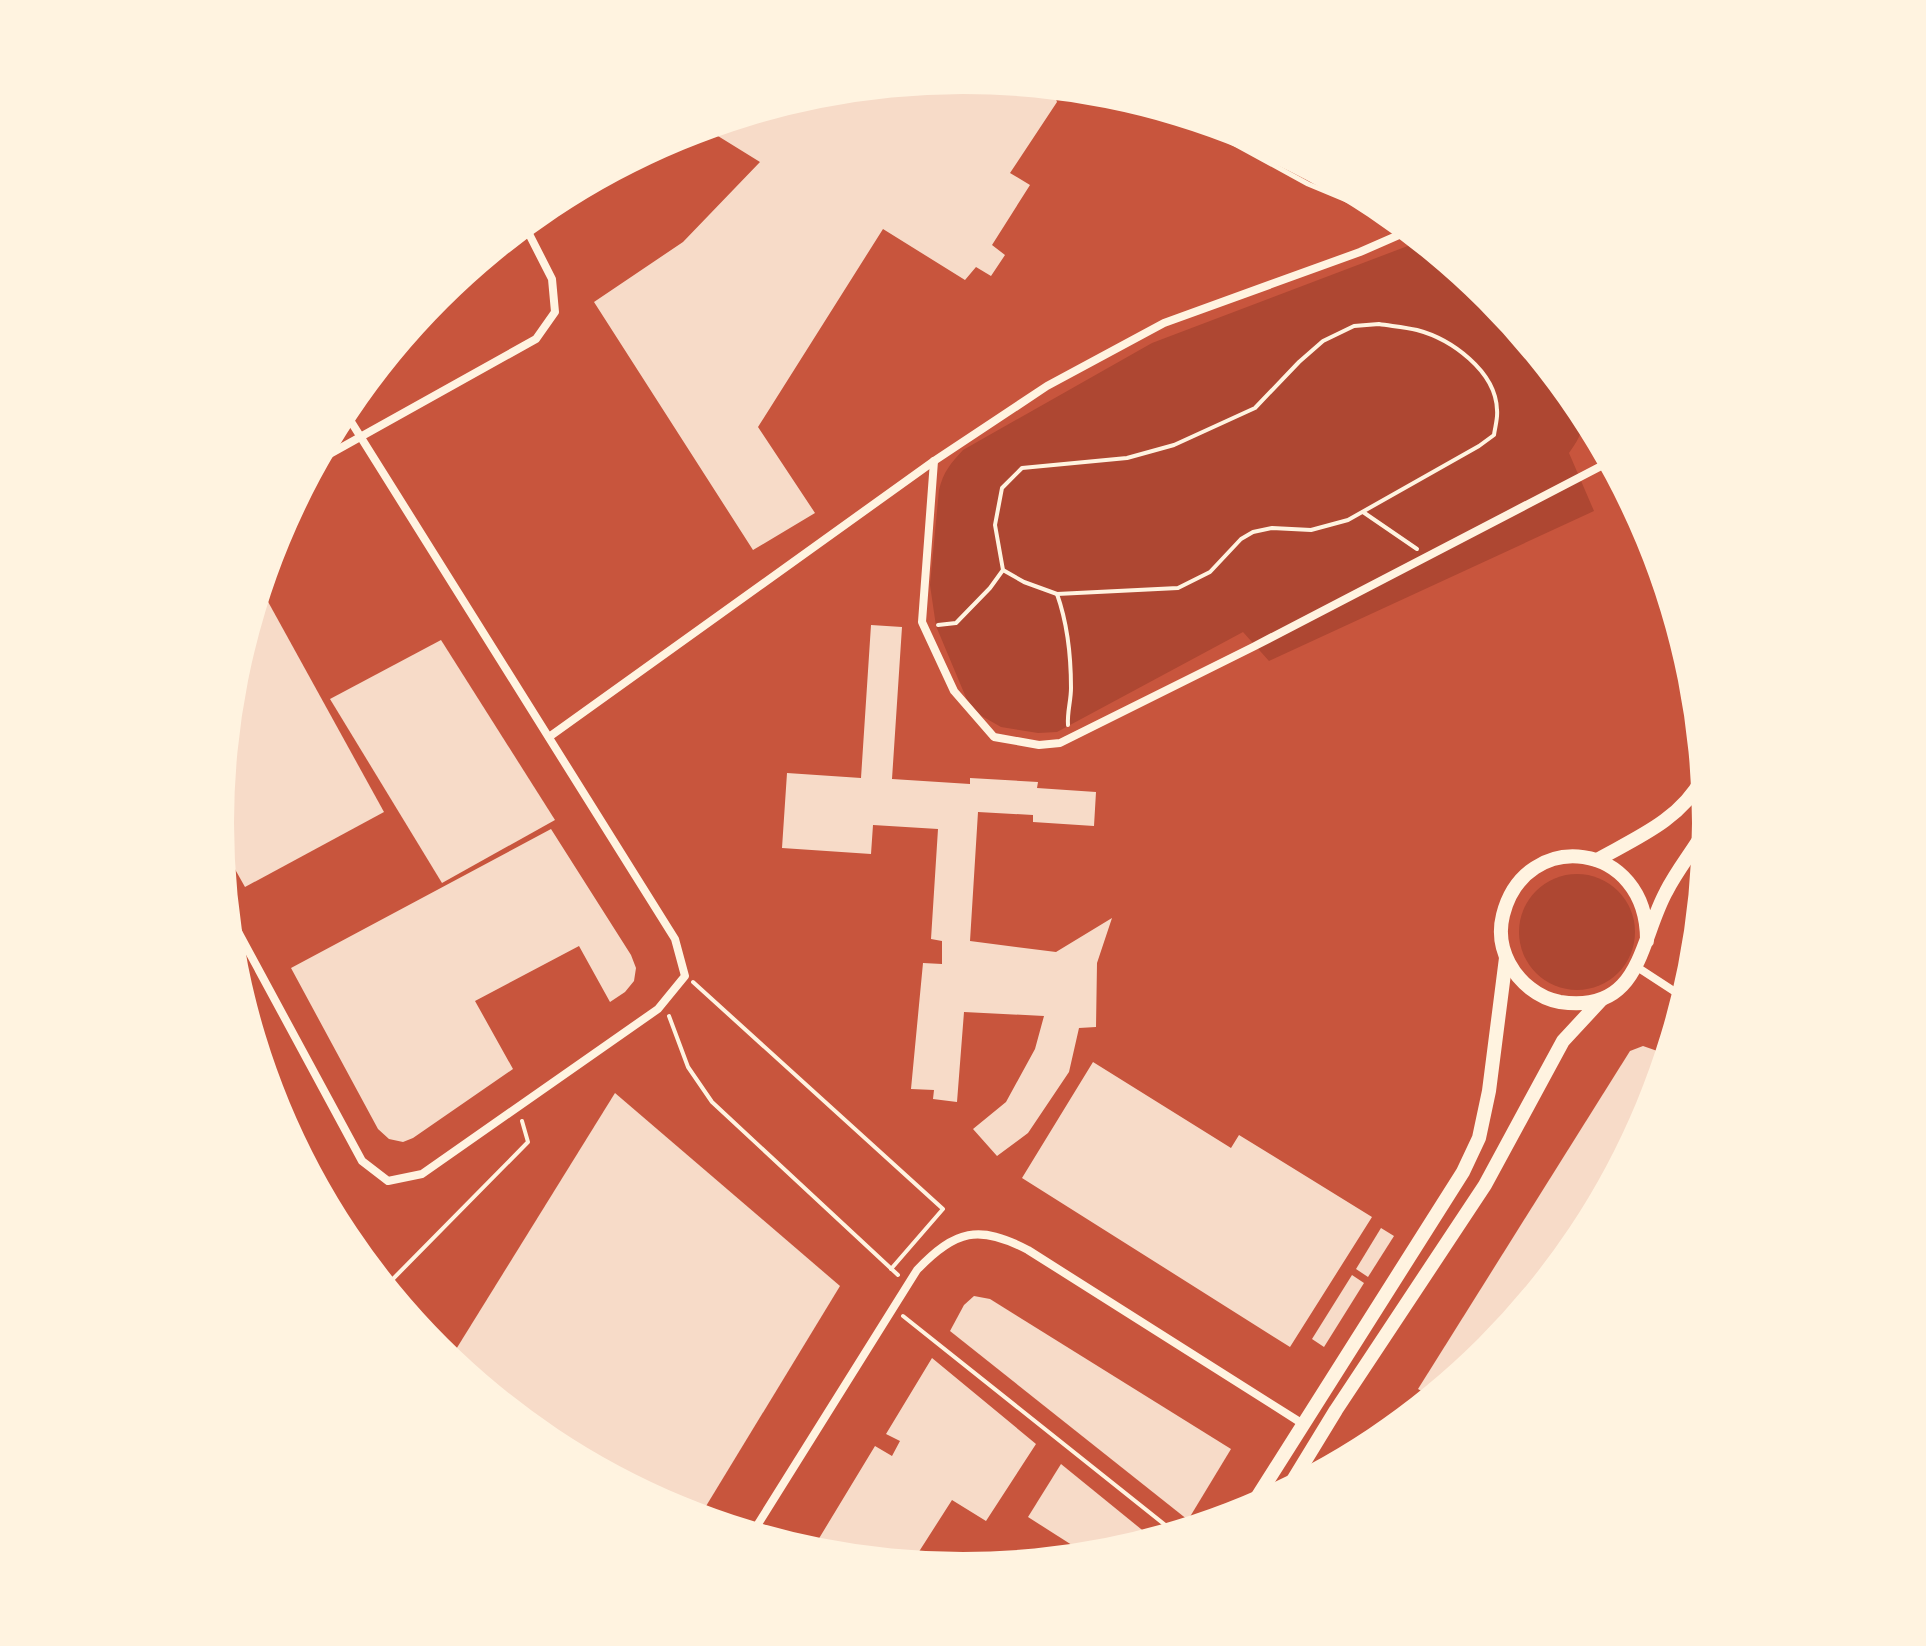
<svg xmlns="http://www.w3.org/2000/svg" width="1926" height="1646" font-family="Rubik,sans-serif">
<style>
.green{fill:#ae4732}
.building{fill:#f7dbc8}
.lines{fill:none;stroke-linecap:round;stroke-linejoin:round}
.path{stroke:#fff3e0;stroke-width:4}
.service{stroke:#fff3e0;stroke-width:5}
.minor{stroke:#fff3e0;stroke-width:8}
.secondary{stroke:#fff3e0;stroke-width:14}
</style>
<rect width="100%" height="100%" fill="#c8553d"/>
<g class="green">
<path d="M1413,244L1426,246L1489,298L1581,411C1587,426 1578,441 1569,453L1594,511L1269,661L1243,632L1057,732L1038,733L1001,727L980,715L967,700L936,626L930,585L939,490C943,472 951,463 963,450L1152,343Z"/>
<circle cx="1577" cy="932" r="58"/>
</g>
<g class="building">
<path d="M963,80L1052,89L1057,102L1010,173L1030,185L992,245L1005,255L991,276L976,267L965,280L883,229L758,427L815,513L753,550L594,302L683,242L760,162L705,128L818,94Z"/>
<path d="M261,589L384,812L245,887L223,848L220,823L234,678Z"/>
<path d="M871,625L902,627L892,779L970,784V778L1038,782L1037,788L1096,792L1094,826L1033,822V815L978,812L970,941L1056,952L1112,918L1097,963L1096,1027L1079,1028L1069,1072L1028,1133L997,1156L973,1129L1006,1102L1035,1049L1044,1016L964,1012L957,1102L933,1099L934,1090L911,1089L923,963L942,964V941L931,939L938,829L873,825L871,854L782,848L787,773L861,778Z"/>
<path d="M441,640L555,820L442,883L330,699Z"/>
<path d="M551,829L631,955L636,968L634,981L625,992L610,1002L579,946L475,1001L513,1069L413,1138L403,1142L389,1139L378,1129L291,968Z"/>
<path d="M1643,1046L1666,1054L1649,1108L1581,1236L1488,1349L1430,1396L1418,1389L1630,1051Z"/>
<path d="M1093,1062L1231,1148L1239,1135L1372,1217L1290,1347L1022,1178Z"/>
<path d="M615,1093L840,1286L700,1516L678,1509L550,1441L450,1359Z"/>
<path d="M1381,1228L1394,1236L1368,1277L1356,1269Z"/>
<path d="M1352,1275L1364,1283L1324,1347L1312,1339Z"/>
<path d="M974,1296L990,1299L1231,1449L1188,1520L950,1331L964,1305Z"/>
<path d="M932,1358L1036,1444L986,1521L952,1500L913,1561L812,1550L875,1446L892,1456L900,1441L886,1434Z"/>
<path d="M1061,1464L1152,1538L1108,1552L1086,1554L1028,1517Z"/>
</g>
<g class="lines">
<g class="path">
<path d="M1379,324C1391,326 1405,327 1417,330C1451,339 1496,371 1497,410C1498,418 1495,427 1494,435L1479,446L1348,520L1311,530L1272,528L1253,532L1241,539L1210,572L1178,588L1057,594L1024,582L1003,570L995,525L1002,488L1022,468L1127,458L1174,445L1255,408L1299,362L1323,341L1354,326Z"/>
<path d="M1363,512L1417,549"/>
<path d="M1057,594C1068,625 1071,656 1071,688C1071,701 1067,712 1068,725"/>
<path d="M938,625L956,623L990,588L1003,570"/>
<path d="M693,982L943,1209L891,1269"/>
<path d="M669,1016L688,1067L712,1102L898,1275"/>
<path d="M386,1286L528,1142L522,1121"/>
<path d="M903,1316L1174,1532"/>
</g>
<path class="service" d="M1189,119L1308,184L1392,219"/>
<g class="minor">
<path d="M319,460L536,339L555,312L552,279L525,226"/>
<path d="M934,461L922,622L928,635L954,691L994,737L1039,745L1060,743L1253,647L1609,462"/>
<path d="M549,737L934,461L1047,386L1164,323L1360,252L1408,231"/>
<path d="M229,915L362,1161L388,1181L422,1174L658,1009L685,976L675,939L345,412"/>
<path d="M1637,967L1683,997"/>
<path d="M753,1532L917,1270C955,1230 979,1224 1028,1250L1303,1424"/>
</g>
<g class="secondary">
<path d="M1597,860C1636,838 1680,820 1702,779"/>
<path d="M1647,941C1648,840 1525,827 1503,915C1499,931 1501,948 1509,963C1519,982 1538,998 1560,1002C1641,1014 1639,942 1666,892C1677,870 1693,851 1705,830"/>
<path d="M1289,1487L1336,1410L1485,1185L1563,1041L1601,1000"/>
<path d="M1251,1507L1463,1172L1479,1138L1489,1091L1506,958"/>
</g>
</g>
<path d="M0 0H1926V1646H0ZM234 823a729 729 0 1 1 1458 0a729 729 0 1 1-1458 0Z" fill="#fff3e0" fill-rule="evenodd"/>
</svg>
